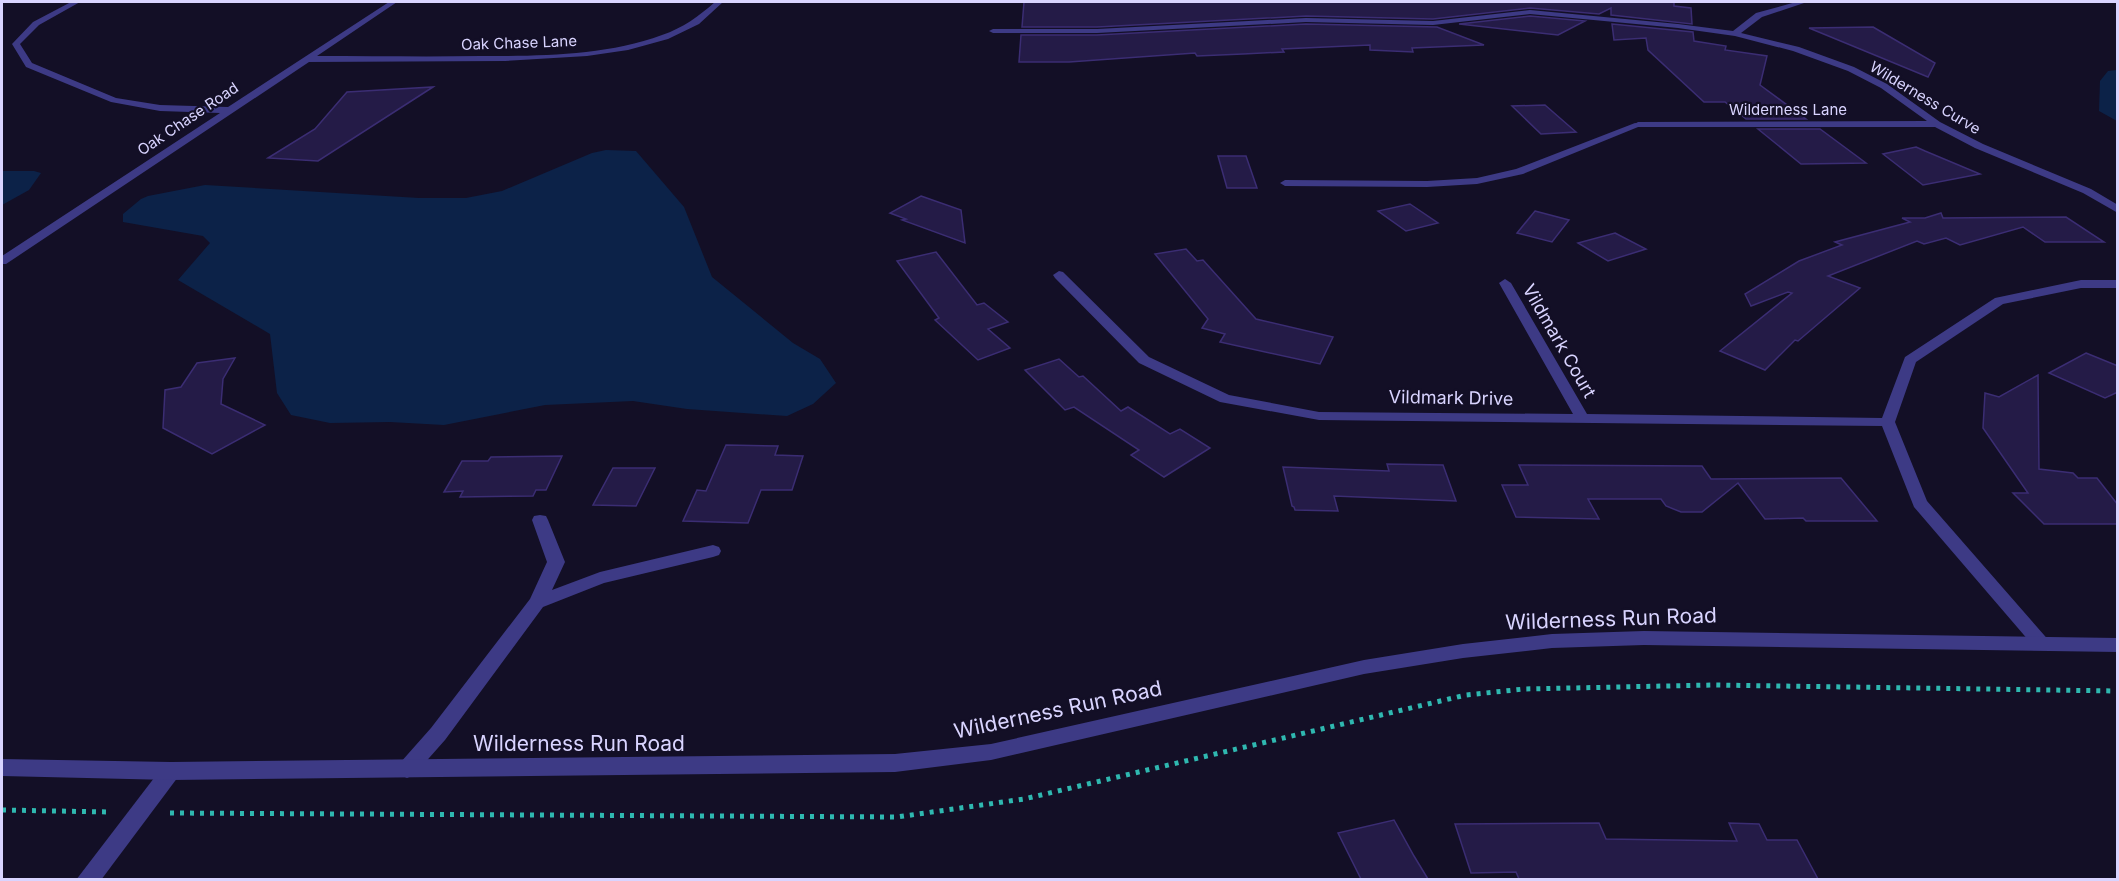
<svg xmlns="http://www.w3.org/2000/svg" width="2119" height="881" font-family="Inter,sans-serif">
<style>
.water{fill:#0c2248}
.building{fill:#241b47;stroke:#3b2d73;stroke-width:1.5}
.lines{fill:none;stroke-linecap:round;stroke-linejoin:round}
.path{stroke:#2fb8b0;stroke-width:5;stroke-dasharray:4 6;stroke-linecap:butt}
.service{fill:#3d3a85;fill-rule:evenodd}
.minor{fill:#3d3a85;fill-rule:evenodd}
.tertiary{fill:#3d3a85;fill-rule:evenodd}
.labels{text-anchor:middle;stroke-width:4.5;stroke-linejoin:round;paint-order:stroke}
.far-street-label{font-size:15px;fill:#d9d4ff;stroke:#130f26}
.street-label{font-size:18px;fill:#d9d4ff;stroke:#130f26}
.near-street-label{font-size:21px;fill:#d9d4ff;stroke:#130f26}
</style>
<rect width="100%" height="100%" fill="#130f26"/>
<g class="water">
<path d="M2117,70H2118L2117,121L2099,111L2100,81L2108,71Z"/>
<path d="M606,150L636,151L684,207L712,277L793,343L820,359L836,383L813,404L787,416L687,409L633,401L545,405L444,425L390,422L330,423L291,415L277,393L270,334L178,280L210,243L203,236L123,222V214L141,199L148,196L205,185L419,198H466L502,191L592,153Z"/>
<path d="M2,171H34L41,173L29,190L2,205Z"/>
</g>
<g class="building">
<path d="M1024,2H1674V6L1691,8L1692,24L1611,15V8L1599,14L1530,8L1433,19L1306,16L1097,27H1022Z"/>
<path d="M1530,16L1585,21L1558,35L1459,24Z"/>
<path d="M1306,24L1437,27L1484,45L1412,48L1413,52L1370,50V45L1282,49L1284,52L1243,54L1197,56L1195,53L1069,62H1019L1021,35H1097Z"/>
<path d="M1612,24L1693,32L1694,41L1726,46L1725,50L1767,56L1760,85L1806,119H1746L1725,102H1704L1648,50L1646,38L1614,40Z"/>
<path d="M1873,27L1935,63L1928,77L1809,28Z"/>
<path d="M433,87L318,161L268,158L315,129L347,92Z"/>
<path d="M1545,105L1576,132L1541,134L1512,106Z"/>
<path d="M1758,129H1820L1866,163L1801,164Z"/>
<path d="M1916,147L1925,151L1980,174L1923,185L1883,154Z"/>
<path d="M1218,156H1246L1257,188H1227Z"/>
<path d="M921,196L961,210L965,243L902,220L906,219L890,213Z"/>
<path d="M1410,204L1438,223L1406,231L1378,211Z"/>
<path d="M1535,211L1569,220L1552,242L1517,233Z"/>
<path d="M1941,213L1943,218L2066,217L2104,242H2045L2023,227L1960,245L1946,238L1924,244L1917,241L1828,276L1860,288L1798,341L1795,340L1765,370L1720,351L1792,293L1788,292L1751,306L1745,294L1799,261L1842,245L1835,242L1910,222L1902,218H1925Z"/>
<path d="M1615,233L1646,249L1608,261L1578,243Z"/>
<path d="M1186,249L1197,261L1203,260L1256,319L1333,337L1320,364L1220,342L1225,334L1202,328L1208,319L1155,254Z"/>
<path d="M936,252L977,305L984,303L1008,322L988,329L1010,348L978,360L935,320L939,318L897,261Z"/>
<path d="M2086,353L2118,366V392L2105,398L2049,373Z"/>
<path d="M235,358L223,379L221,404L265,425L212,454L163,428L165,390L181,387L197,363Z"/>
<path d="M1059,359L1079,377L1083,376L1121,411L1128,407L1170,434L1180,429L1210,448L1164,477L1131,455L1139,450L1074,407L1065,410L1025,370Z"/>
<path d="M2038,375L2039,469L2073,473L2078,478H2097L2118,505V524H2044L2013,493H2028L1983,428L1985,393L1999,397Z"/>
<path d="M726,445L778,446L775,455L803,456L792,490H761L748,523L683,521L697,490L706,491Z"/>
<path d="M562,456L546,490H536L533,496L460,497L463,491L444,492L462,461H488L491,457Z"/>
<path d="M1387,464L1443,465L1456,501L1334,496L1338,511L1295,510L1294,507L1292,506L1283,467L1389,471Z"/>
<path d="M1519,465L1702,466L1711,479L1841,478L1877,521H1806L1803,518L1765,519L1738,483L1702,512H1681L1666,506L1661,499H1588L1599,519L1516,517L1502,485H1528Z"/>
<path d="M613,468H655L636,506L593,505Z"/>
<path d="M1394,820L1414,856L1428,879H1361L1338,833Z"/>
<path d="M1599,823L1606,839L1737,841L1729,823L1759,824L1767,840H1797L1818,879H1519L1516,872L1471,873L1455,824Z"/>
</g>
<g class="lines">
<g class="path">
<path d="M2,810L109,812"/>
<path d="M170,813L897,817L1024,799L1466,695L1524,689L1713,685L2118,691"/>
</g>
<g class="service">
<path d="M1635,123L1643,125L1523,174L1477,184L1427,187L1285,186L1280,183L1285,180L1427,181L1477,178L1516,169Z"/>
<path d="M540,515L546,516L548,520L565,562L552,590L600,572L713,545L719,547L721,551L719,555L713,557L604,583L543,607L445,740L414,775L407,778L400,775L397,769L400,763L431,728L530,599L547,562L532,520L534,516Z"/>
</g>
<g class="minor">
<path d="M71,2H80L39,25L20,44L32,63L116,98L160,105L228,107L389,2H397L317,56C371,56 426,57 481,56C540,56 605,56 662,35C683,28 699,16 715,2H723L699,24L668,39L628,50L587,56L505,61L309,62L6,264H2V256L220,113L160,111L111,102L26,67L12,44L33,22Z"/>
<path d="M1796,2H1807L1762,17L1741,33L1799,47L1854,67L1887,84L1940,122L1983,144L2091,189L2118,205V213L2083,193L1975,148L1935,127H1635L1633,125L1638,122L1927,121L1881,88L1848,71L1793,51L1735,36L1678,28L1530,14L1433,25L1306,22L1097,33H993L989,31L993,29H1097L1306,18L1433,21L1530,10L1678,24L1733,31L1756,13Z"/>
<path d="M1059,271L1063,272L1149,357L1229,395L1319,412L1573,414L1499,283L1505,279L1511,283L1587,414L1882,418L1905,357L1995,298L2081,280H2118V288H2081L2003,304L1916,362L1895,422L1927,501L2051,643L2049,648L2042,650L2035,648L1914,507L1882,426L1319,420L1220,402L1139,363L1055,278L1053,275Z"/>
<path d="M171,762L178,765L181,771L178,777L101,880H76L164,765Z"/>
</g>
<path class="tertiary" d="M1644,631L2118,638V652L1644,645L1552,648L1463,658L1364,674L991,760L895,772L171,780L2,776V759L171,762L895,754L991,744L1364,660L1463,644L1552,634Z"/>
</g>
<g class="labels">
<g class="far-street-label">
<text transform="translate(519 43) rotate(-2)" y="5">Oak Chase Lane</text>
<text transform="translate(1925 98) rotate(31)" y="5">Wilderness Curve</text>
<text x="1788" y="115">Wilderness Lane</text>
<text transform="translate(188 119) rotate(-34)" y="5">Oak Chase Road</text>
</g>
<g class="street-label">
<text transform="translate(1559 341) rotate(60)" y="6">Vildmark Court</text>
<text transform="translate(1451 398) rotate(1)" y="6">Vildmark Drive</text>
</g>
<g class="near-street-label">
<text transform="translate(1611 619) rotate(-2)" y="7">Wilderness Run Road</text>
<text transform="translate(1058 710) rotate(-12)" y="7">Wilderness Run Road</text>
<text x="579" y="751">Wilderness Run Road</text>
</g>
</g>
<rect width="2119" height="881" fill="none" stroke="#d9d4ff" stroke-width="6"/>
</svg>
